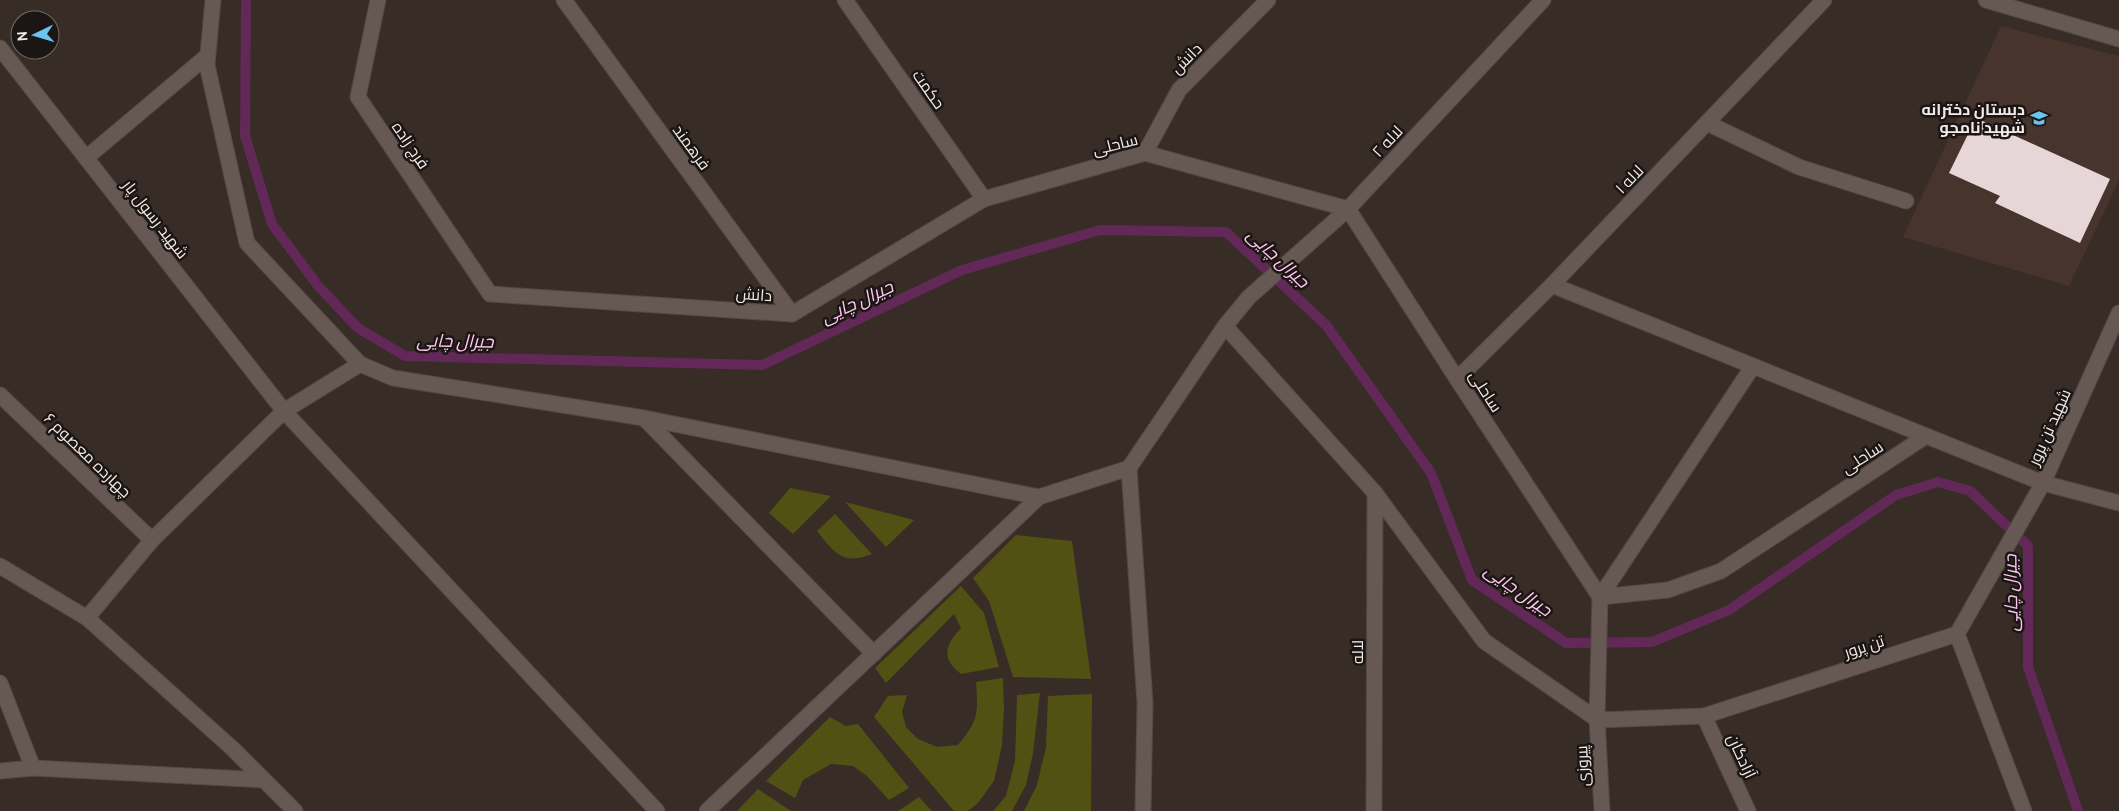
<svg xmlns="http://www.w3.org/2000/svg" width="2119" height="811" font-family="Cabin,Cairo,sans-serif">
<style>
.built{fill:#47342d}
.green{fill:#505113}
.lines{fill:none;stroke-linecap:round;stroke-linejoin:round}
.stream{stroke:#622858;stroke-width:10}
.building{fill:#e7d6d8}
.street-casing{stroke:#524844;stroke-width:17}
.street{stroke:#665853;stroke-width:15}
.labels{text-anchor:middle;stroke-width:5;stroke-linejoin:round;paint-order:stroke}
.street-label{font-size:16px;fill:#f3ebe8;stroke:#1b1513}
.poi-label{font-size:16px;font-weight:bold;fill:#f3ebe8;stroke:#1b1513;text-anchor:end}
.water-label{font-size:18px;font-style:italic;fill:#fec8f1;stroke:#1b1513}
</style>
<rect width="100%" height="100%" fill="#382c27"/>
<path class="built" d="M2001,26L2119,56V180L2069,286L1903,237Z"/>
<g class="green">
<path d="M790,488L831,496L793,534L769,513Z"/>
<path d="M845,502L914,520L886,547Z"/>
<path d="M835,514L872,554C842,566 834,552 817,531Z"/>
<path d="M1016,535L1072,541L1091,679L1013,677L989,601L973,578Z"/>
<path d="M961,586L984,613L999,667L961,674C940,658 946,644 961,628L954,614L886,683L875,668Z"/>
<path d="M1003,678L1004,710L1002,745L994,781L978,803L968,811H954L874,717L888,696L907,695L902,712L906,727L918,739L937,747L958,745C979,720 978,713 976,682Z"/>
<path d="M1040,693L1033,753L1026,785L1012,811H993L1006,796L1015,761L1017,695Z"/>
<path d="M1092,694L1091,811H1024L1037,785L1046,747L1048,696Z"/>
<path d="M830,717L846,726L858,724L909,788L889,800L867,776L853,766L831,764L803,780L795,798L766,781Z"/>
<path d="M758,789L791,811H737Z"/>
<path d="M919,797L932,811H898Z"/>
</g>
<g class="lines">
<path class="stream" d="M246,0L245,136L272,224L319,287L358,328L405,356L762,365L962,270L1100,230L1226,232L1326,325L1431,473L1472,580L1566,643L1652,642L1729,610L1896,495L1938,482L1970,491L2028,546V667L2078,811"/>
</g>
<path class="building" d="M1976,118L2110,179L2080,243L1995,203L2000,196L1949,173Z"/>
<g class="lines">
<g class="street-casing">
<g id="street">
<path d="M213,0L207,65L247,243L360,364"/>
<path d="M378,0L358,97L490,294L792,314L984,199L1145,153L1348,209L1457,379L1600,597L1668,590L1721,571L1926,436"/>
<path d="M564,0L792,314"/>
<path d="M845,0L984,199"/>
<path d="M1986,0L2119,39"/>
<path d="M0,48L284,411L657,811"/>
<path d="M1707,123L1799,167L1906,201"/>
<path d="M1145,153L1179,90L1268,0"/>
<path d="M86,158L207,56"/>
<path d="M1552,285L2043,483L1957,634"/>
<path d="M2119,313L2043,483L2119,503"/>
<path d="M1225,326L1375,493L1484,641L1598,720"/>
<path d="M1457,379L1552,285L1824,0"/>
<path d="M0,395L152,540"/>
<path d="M644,418L874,654"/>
<path d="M1129,468L1225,326L1249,297L1348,209L1543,0"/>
<path d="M0,566L87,618L233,749L295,811"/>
<path d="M87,618L152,540L284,411L360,364L393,378L644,418L1039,497"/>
<path d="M0,683L33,768"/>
<path d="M1704,716L1748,811"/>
<path d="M1598,720L1704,716L1957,634L2024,811"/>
<path d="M0,771L33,768L264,780"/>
<path d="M707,811L1039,497L1129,468L1145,703L1143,811"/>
<path d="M1374,811L1375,493"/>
<path d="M1602,811L1597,718L1600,597L1753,366"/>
</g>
</g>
<use href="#street" class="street"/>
</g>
<defs>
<g id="school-bare" transform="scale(1.35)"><path d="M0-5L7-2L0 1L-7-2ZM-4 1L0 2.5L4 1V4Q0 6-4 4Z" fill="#6bc3f2" stroke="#1b1513" stroke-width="2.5" paint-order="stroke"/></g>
</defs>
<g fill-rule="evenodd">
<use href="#school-bare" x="2039" y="118"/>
</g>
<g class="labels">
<g class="street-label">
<text transform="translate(1186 58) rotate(-45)" y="6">دانش</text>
<text transform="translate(929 89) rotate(55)" y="6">حکمت</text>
<text transform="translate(1387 141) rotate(-47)" y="6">لاله ۲</text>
<text transform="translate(1115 144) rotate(-14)" y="6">ساحلی</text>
<text transform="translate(411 145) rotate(56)" y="6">فرج زاده</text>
<text transform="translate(692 147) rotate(54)" y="6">فرهمند</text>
<text transform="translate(1629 179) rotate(-46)" y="6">لاله ۱</text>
<text transform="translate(156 219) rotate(52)" y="6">شهید رسول پار</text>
<text transform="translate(754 294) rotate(4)" y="6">دانش</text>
<text transform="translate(1486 391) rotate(57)" y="6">ساحلی</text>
<text transform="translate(2049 427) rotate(-66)" y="6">شهید تن پرور</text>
<text transform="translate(88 455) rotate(44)" y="6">چهارده معصوم ۶</text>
<text transform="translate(1862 457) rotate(-33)" y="6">ساحلی</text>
<text transform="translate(1864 646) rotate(-18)" y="6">تن پرور</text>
<text transform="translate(1357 652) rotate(-90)" y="6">لاله</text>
<text transform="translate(1742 756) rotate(65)" y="6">آزادگان</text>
<text transform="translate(1582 766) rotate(-93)" y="6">پیروزی</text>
</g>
<g class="poi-label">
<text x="2025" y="115">دبستان دخترانه<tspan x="2025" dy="18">شهید نامجو</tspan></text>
</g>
<g class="water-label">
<text transform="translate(1278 258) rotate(43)" y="6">جیرال چایی</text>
<text transform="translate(857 302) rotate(-25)" y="6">جیرال چایی</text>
<text transform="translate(455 341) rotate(1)" y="6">جیرال چایی</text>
<text transform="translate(1518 590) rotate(35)" y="6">جیرال چایی</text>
<text transform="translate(2011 593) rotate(-91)" y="6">جیرال چایی</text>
</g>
</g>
<g transform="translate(35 35) rotate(265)"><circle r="24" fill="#1b1513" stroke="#716b68"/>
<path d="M0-4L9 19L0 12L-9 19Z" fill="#6bc3f2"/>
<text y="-8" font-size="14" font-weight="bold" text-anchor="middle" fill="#f3ebe8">N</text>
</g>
</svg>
